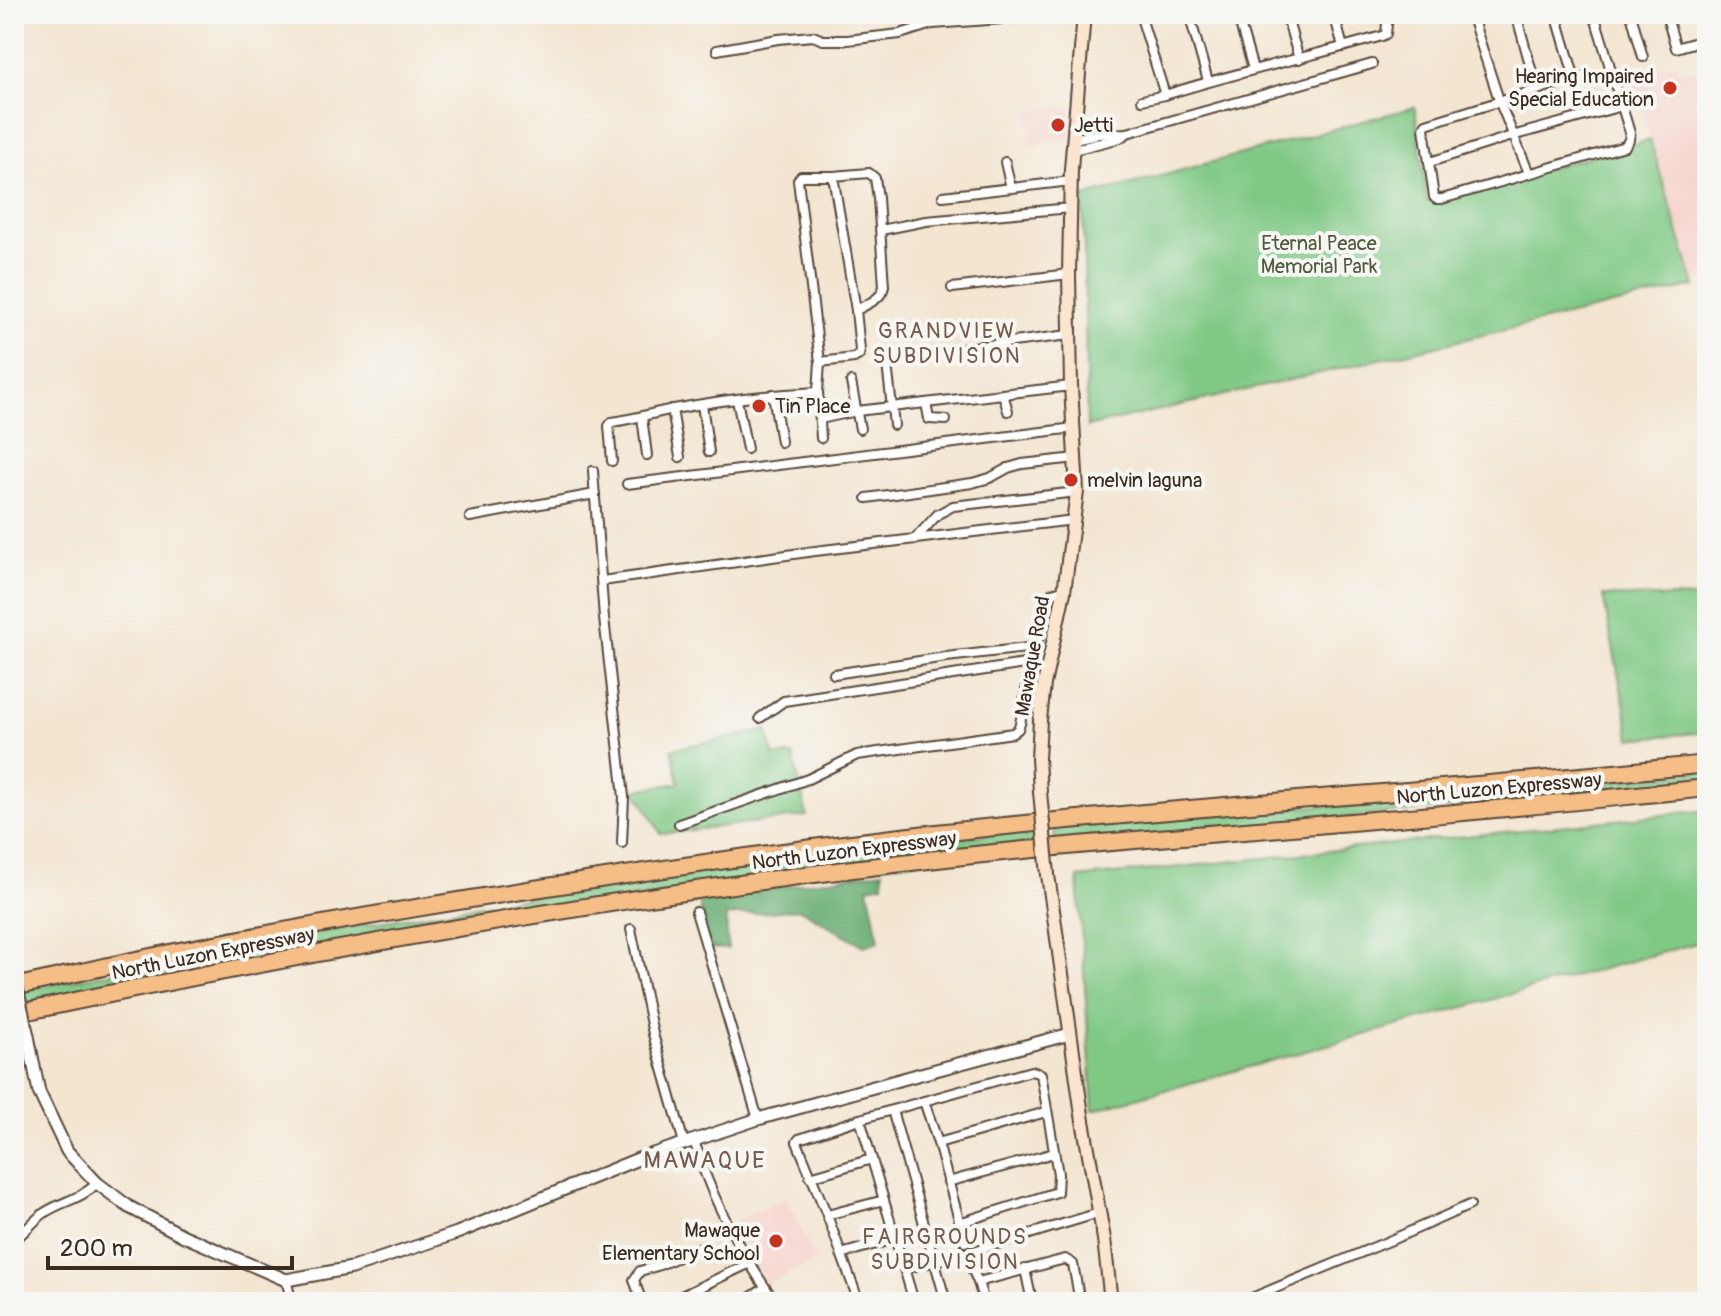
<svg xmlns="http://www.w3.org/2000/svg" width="1721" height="1316" font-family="Pangolin,sans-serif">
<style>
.built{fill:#f7d0ca}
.green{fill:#80c985;stroke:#5e7a52;stroke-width:2}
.forest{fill:#68ad72;stroke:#526c48;stroke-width:2}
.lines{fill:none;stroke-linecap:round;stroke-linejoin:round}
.minor-casing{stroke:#574639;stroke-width:12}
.tertiary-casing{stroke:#574639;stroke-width:15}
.secondary-casing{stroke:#574639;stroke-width:16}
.motorway-casing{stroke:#574639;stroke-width:20}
.minor{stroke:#fff;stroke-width:8}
.tertiary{stroke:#fff;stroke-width:11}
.secondary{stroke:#fbe5cf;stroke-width:12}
.motorway{stroke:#f6be87;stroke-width:16}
.tertiary-bridge-casing{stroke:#574639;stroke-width:15;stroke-linecap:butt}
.secondary-bridge-casing{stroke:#574639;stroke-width:16;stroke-linecap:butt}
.tertiary-bridge{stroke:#fff;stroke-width:11}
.secondary-bridge{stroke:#fbe5cf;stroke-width:12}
.poi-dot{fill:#c8321e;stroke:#f6f6f2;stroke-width:3}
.labels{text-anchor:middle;stroke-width:8;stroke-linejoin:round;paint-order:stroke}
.poi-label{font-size:20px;fill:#3b2a1e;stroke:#f6f6f2;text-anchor:start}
.park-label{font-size:20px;fill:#505a3d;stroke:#f6f6f2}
.street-label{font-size:20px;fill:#3b2a1e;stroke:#f6f6f2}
.neighbourhood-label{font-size:22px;letter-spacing:2px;fill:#765b4a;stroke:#f6f6f2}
.quarter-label{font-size:24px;letter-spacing:2px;fill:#765b4a;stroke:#f6f6f2}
</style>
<rect width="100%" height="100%" fill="#f6f6f2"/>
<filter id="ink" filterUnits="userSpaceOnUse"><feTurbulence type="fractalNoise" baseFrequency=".0125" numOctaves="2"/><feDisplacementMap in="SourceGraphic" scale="16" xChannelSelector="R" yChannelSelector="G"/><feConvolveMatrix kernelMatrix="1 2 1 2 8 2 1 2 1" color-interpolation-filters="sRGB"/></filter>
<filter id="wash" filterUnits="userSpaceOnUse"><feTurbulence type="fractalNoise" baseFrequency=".006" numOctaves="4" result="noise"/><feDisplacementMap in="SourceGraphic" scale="32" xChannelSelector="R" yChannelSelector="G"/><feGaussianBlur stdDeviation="1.8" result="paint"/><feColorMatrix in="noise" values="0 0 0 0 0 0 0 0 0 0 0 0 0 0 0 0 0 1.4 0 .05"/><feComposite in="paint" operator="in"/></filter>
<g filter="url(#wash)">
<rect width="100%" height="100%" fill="#f3e5d0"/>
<g class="built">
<path d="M1676,63L1681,73L1707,69V274L1695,286L1650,140L1631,72Z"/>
<path d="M1071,107L1070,140L1031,145L1028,111Z"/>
<path d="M787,1198L816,1260L766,1285L735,1221Z"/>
</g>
<g class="green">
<path d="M1415,107L1427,202L1650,140L1695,286L1087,427L1083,197Z"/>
<path d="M1603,596L1707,598V732L1631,739Z"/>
<path d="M767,730L774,756L793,755L807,816L661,834L636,790L679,783L672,749Z"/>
<path d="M1707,771V784L1055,844L1054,827L1527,789Z"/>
<path d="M1707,810V940L1093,1110L1078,878Z"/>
<path d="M1043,828L1044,844L459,921L203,967L28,1003L25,989L344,928L685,871Z"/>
</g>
<path class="forest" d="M883,871V884L868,887L879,941L864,946L800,909L726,916L728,949L706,948L699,899Z"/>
</g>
<g filter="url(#ink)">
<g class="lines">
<g class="minor-casing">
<g id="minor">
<path d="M1140,14L1165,95C1236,72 1310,57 1382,36L1386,34L1387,24L1384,14"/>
<path d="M1189,14L1208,81"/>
<path d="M1237,14L1253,69"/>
<path d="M1286,14L1299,59"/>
<path d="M1334,14L1343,47"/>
<path d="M1471,14L1500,103L1529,173"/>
<path d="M1516,14L1537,90"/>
<path d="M1556,14L1575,79"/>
<path d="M1594,14L1630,133L1629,140L1625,146L1442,199H1436L1434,197L1424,128L1426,124L1563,82L1613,72"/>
<path d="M1631,14L1643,57"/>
<path d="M1666,14L1676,48L1707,39"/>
<path d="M1699,14L1707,39"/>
<path d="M717,50L778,39L813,36L823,40H847L900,34L932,24L1073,14"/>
<path d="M1142,100L1165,95"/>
<path d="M1074,139L1097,134L1127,133L1372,64"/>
<path d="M1073,150L1120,138L1126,134"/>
<path d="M1005,162L1011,188"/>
<path d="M1430,162L1512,136L1622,106"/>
<path d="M943,196L1071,181"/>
<path d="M881,230L926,221L1071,208"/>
<path d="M952,288L1069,274"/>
<path d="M966,348L1069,335"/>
<path d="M820,362L854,358L859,355L860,350L856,310L833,176"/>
<path d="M887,364L894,425"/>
<path d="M851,382L860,429"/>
<path d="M773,394L781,442"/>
<path d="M1003,394L1008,411"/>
<path d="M737,400L747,449"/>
<path d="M926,403L929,419L946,420"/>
<path d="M702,405L709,452"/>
<path d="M672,409L680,457"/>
<path d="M642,417L647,455"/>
<path d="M820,419L857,411L1071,386"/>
<path d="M821,438L818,392L820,362L798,180L801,176H833L869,173L875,178L878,198L884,286C882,299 868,304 856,310"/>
<path d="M612,461L609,426L612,422C633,419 653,413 674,409C721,400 770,394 818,392"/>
<path d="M593,471L604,618L624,797L622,843"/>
<path d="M627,484L1074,428"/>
<path d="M867,498L972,483L990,478L1008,468L1022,464L1076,458"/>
<path d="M470,517L595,494"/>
<path d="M915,539L938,514L953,506L1077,492"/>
<path d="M602,581L815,551L1074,520"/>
<path d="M834,674L946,657L1036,647"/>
<path d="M760,718L784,701L1031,663"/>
<path d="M679,824L808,779L857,755L1013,733L1018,729L1020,724L1031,663L1052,593L1059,591L1064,592"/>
<path d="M696,912L758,1119"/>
<path d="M631,929L653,1034L684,1143"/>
<path d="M924,1101L938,1143L965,1242"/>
<path d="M892,1110L946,1302"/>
<path d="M860,1119L914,1302"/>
<path d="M694,1140C710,1197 741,1253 775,1302"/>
<path d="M938,1143L1046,1112"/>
<path d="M810,1177L872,1159"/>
<path d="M948,1182L1054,1153"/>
<path d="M827,1215L884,1200"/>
<path d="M14,1238L19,1236C27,1229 35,1220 44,1213C62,1201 82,1199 97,1183"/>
<path d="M841,1254L894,1239"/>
<path d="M971,1266L978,1282"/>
<path d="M904,1269L967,1253L1099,1213"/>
<path d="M1025,1269L1032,1302"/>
<path d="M286,1280L292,1302"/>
<path d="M642,1302L634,1280L640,1271L657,1266L704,1246"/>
<path d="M669,1302L750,1263"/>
<path d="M743,1302L765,1288"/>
<path d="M859,1302L827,1215L797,1142L799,1139L860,1119L1031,1071L1041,1074L1058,1174L1057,1192L959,1223"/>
<path d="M984,1302L978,1282L1065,1259L1073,1264L1080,1302"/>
<path d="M1242,1302L1389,1241L1470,1205"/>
</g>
</g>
<g class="tertiary-casing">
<path id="tertiary" d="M28,1036L39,1092L67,1151L97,1183L129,1207L184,1236L286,1280L352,1268L457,1233L638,1159L758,1119L917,1075L1070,1034"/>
</g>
<g class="secondary-casing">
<g id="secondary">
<path d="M1040,792L1038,759L1040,720L1044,684L1064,592L1077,492L1071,386L1069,274L1071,169L1084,14"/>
<path d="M1048,875L1082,1115L1104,1239L1111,1302"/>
</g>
</g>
<g class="motorway-casing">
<g id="motorway">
<path d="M14,987C64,976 115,964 165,954C302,926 441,903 580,882C701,863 823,845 946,832C1199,805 1454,790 1707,764"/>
<path d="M14,1014C322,948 632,893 946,858C1088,842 1231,833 1373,820C1485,811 1596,799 1707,788"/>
</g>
</g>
<use href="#minor" class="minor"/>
<use href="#tertiary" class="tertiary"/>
<use href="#secondary" class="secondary"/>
<use href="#motorway" class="motorway"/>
<g class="tertiary-bridge-casing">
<path id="tertiary-bridge" d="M14,975L28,1036"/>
</g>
<g class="secondary-bridge-casing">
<path id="secondary-bridge" d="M1040,792L1048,875"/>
</g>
<use href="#tertiary-bridge" class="tertiary-bridge"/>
<use href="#secondary-bridge" class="secondary-bridge"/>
</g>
</g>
<g class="poi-dot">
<circle cx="1670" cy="88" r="8"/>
<circle cx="1058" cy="125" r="8"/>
<circle cx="759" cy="406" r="8"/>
<circle cx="1071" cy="480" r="8"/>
<circle cx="776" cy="1241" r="8"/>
</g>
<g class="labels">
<g class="poi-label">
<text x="1654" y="83" text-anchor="end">Hearing Impaired<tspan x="1654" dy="23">Special Education</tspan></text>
<text x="1074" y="132">Jetti</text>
<text x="775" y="413">Tin Place</text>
<text x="1087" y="487">melvin laguna</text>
<text x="760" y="1237" text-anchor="end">Mawaque<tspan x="760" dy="23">Elementary School</tspan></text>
</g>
<g class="park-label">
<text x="1319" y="250">Eternal Peace<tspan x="1319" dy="23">Memorial Park</tspan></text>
</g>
<g class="street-label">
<text transform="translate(1032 656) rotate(-80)" y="7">Mawaque Road</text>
<text transform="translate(1499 788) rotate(-5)" y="7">North Luzon Expressway</text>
<text transform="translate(854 850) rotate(-7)" y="7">North Luzon Expressway</text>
<text transform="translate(213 953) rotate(-11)" y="7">North Luzon Expressway</text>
</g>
<g class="neighbourhood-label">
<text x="947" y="338">GRANDVIEW<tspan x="947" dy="25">SUBDIVISION</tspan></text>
<text x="945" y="1244">FAIRGROUNDS<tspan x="945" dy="25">SUBDIVISION</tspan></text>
</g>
<g class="quarter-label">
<text x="705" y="1168">MAWAQUE</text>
</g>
</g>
<rect width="1721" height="1316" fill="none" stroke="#f6f6f2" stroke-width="48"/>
<path d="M48 1256v12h244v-12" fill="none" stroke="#3b2a1e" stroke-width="4"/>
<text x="60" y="1256" font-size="24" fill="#3b2a1e" stroke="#f6f6f2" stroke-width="6" paint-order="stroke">200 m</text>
</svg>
